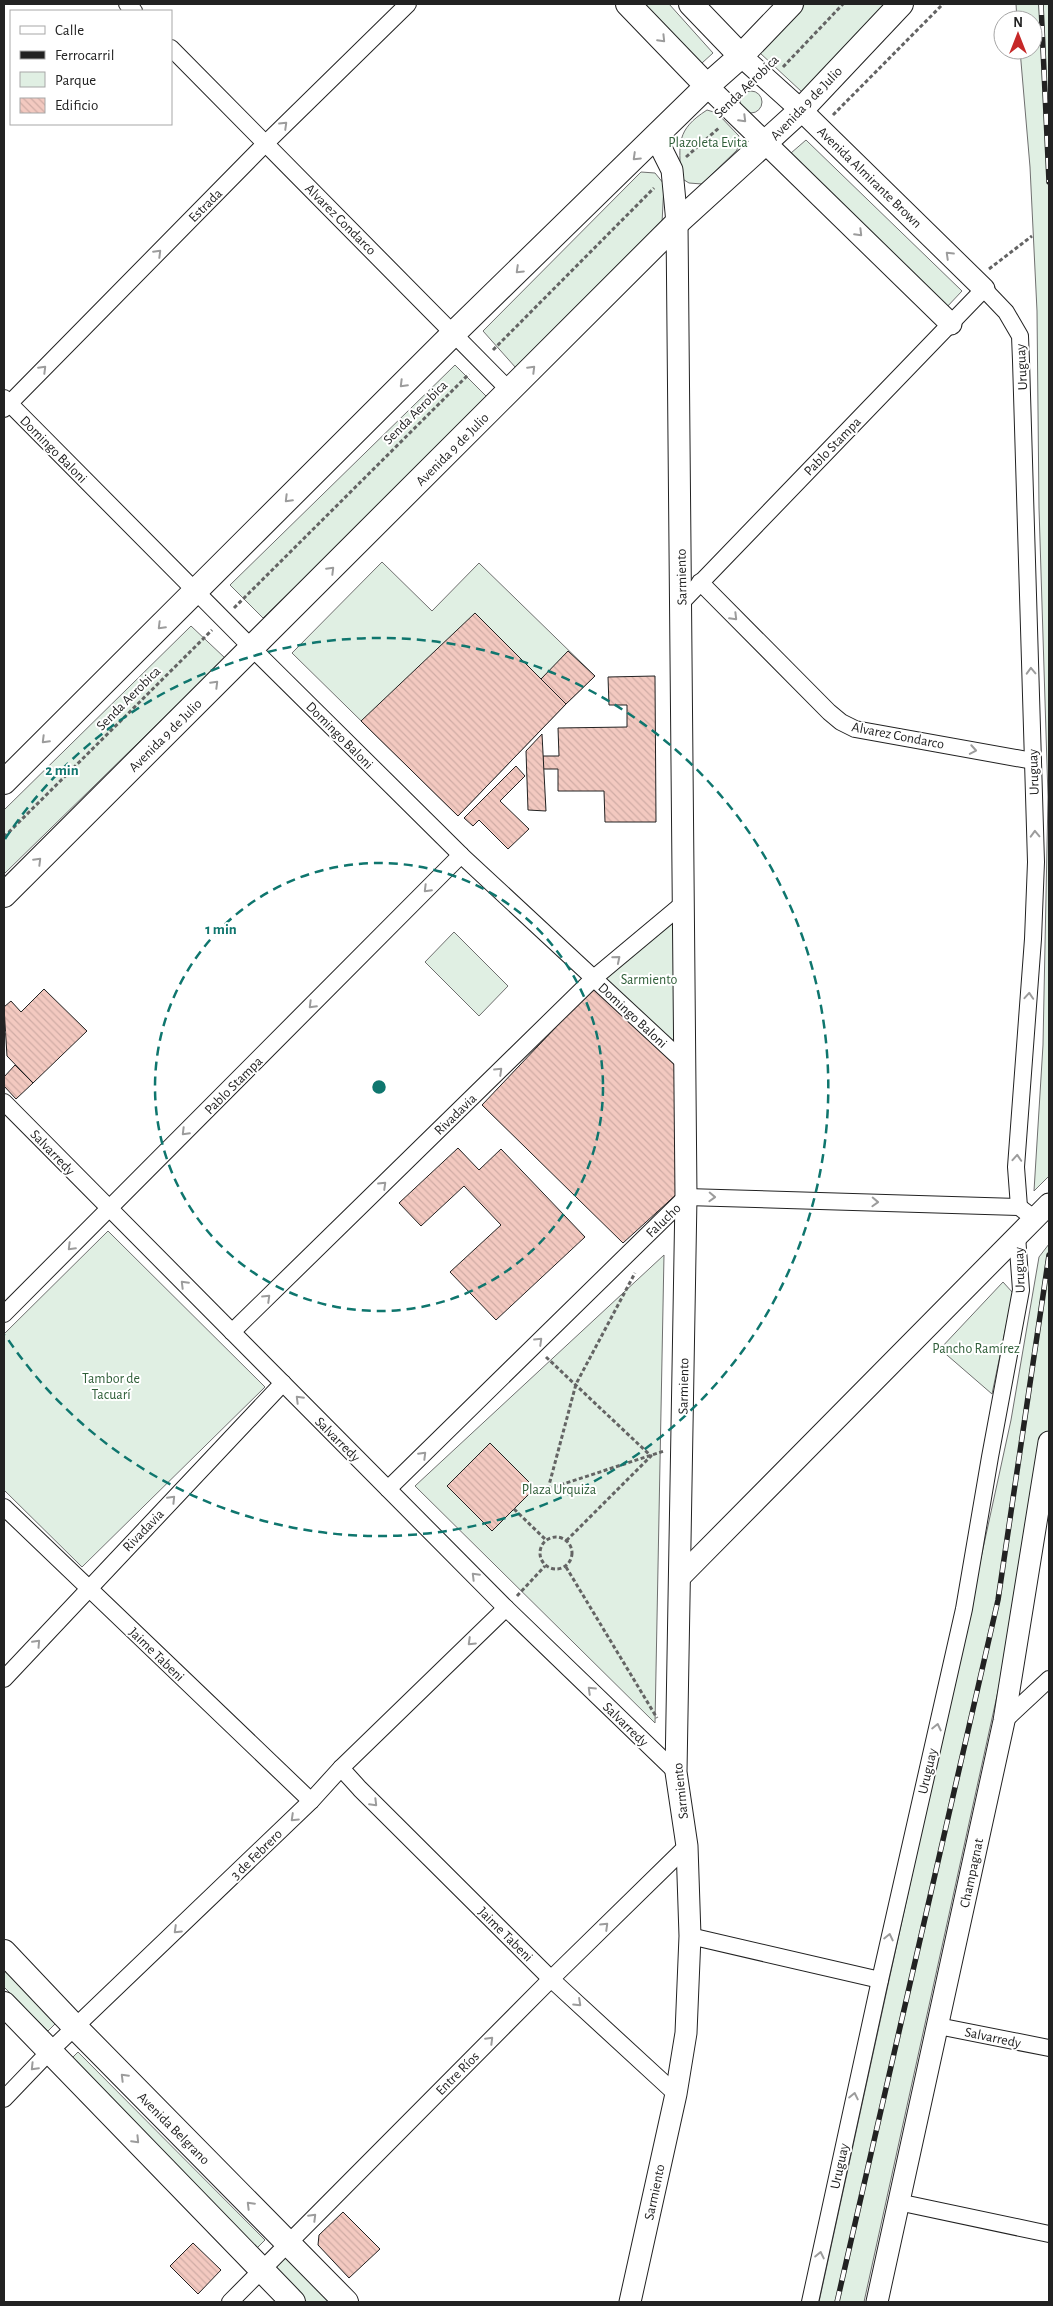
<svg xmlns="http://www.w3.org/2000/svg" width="1053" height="2306" font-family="'Alegreya Sans',sans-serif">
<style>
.green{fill:#e0efe3;stroke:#6f6f6f}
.building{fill:url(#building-back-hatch);stroke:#222}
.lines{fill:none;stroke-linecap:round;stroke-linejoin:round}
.minor-casing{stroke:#222;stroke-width:18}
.tertiary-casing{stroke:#222;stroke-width:23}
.secondary-casing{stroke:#222;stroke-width:26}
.path{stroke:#646464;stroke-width:3;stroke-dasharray:4 2.5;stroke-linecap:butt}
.minor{stroke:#fff;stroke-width:16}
.tertiary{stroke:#fff;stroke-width:21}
.secondary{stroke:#fff;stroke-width:24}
.rail-casing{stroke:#222;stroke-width:5.5}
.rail{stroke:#fff;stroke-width:4;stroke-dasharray:11;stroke-linecap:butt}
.oneway{stroke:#9c9c9c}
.ring{fill:none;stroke:#0f766e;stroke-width:2.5;stroke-dasharray:9 6}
.labels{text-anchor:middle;stroke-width:4;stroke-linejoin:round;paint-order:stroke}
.street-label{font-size:14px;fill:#222;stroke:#fff}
.park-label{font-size:14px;fill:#2f5e38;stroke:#fff}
.centre{fill:#0f766e;stroke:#fff;stroke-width:2.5}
.ring-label{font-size:15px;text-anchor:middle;font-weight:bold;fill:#0f766e;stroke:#fff;stroke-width:4;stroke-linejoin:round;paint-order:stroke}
</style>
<defs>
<pattern id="building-back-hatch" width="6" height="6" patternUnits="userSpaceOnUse" patternTransform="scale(1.25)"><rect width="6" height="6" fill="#f3c9c0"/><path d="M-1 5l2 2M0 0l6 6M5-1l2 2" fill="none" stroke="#d0aca5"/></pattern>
</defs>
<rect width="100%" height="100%" fill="#fff"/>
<g class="green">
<path d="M642,4H669L713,53L702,63Z"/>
<path d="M805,4H886L802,92L760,53Z"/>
<path d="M1016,4H1049V1176L1034,1191L1043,1045L1048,797L1039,508L1037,311L1030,167L1020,50H1033V20H1017Z"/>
<circle cx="751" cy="102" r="11"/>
<path d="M707,110L717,113L739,136L737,150L702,184L689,183L681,178C679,143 676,130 707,110Z"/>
<path d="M806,140L962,291L945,309L791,153Z"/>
<path d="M641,172L655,173L664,184L662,223L516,368L483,331Z"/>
<path d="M455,365L489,399L263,618L230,585Z"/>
<path d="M382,562L432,611L479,563L595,676L566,704L458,816L292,653Z"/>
<path d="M191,626L225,658L4,874V810Z"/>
<path d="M681,910L682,1055L601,979Z"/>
<path d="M454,932L508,986L479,1016L425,962Z"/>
<path d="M108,1231L265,1387L82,1567L4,1490V1334Z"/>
<path d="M1049,1244V1442L1018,1600L864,2302H819L1011,1420L1039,1257Z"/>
<path d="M664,1255L655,1723L415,1486Z"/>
<path d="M1003,1282L1013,1293L992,1394L940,1349Z"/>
<path d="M4,1962L60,2019L48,2031L4,1987Z"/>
<path d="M78,2052L265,2240L254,2251L67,2063Z"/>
<path d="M283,2254L330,2302H307L272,2265Z"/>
</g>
<g class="building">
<path d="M475,613L566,704L458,816L361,721Z"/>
<path d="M568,651L595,676L566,704L541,679Z"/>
<path d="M655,676L656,822H605L604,791H558V769H543V756H559L558,728L627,727V705H609L608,677Z"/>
<path d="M542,734L546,811L528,810L526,751Z"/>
<path d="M516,766L525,776L500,801L529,829L508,849L479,820L473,826L464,818Z"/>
<path d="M594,987L677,1066L679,1192L623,1243L482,1105Z"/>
<path d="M44,989L87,1031L33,1083L7,1056L4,1007L11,1001L21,1012Z"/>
<path d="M15,1065L33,1083L16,1099L4,1086V1077Z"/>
<path d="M458,1148L479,1170L501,1149L585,1237L496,1320L450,1272L501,1225L464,1186L421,1226L399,1203Z"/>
<path d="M490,1443L535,1488L492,1531L447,1486Z"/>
<path d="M343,2212L380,2249L349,2278L318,2245L319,2235Z"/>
<path d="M193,2243L221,2270L198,2294L170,2266Z"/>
</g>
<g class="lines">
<g class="minor-casing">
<g id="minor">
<path d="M127,4L134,11"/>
<path d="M171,48L510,391"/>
<path d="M4,398L252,648L461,855L685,1063"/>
<path d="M4,409L266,143L408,4"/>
<path d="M700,582L829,712L841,722L855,729L1033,761"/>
<path d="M681,603L984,289L1006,312L1020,336L1021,361L1036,862L1033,939L1016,1167L1019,1207"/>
<path d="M4,1102L506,1608L676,1772"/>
<path d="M4,1314L461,855"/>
<path d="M232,1332L594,978L685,902"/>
<path d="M388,1489L686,1197L1019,1207L1027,1213"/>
<path d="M4,1507L311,1801"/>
<path d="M4,1679L283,1383"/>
<path d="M1004,1721L1049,1679"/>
<path d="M341,1768L360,1789L551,1979L676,2094"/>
<path d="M690,1936L880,1980"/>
<path d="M938,2026L1049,2048"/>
<path d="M4,2099L50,2051L311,1801L341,1768L506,1608"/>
<path d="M898,2202L1049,2234"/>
<path d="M230,2302L551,1979L687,1846"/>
<path d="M810,2302L880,1980L964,1609L990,1457L1021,1290L1017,1236"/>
</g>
</g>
<g class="tertiary-casing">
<g id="tertiary">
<path d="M741,56L801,110L984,289"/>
<path d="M707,86L951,324"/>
<path d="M680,1577L1049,1204"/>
<path d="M630,2302L676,2094L686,2033L690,1936L687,1846L676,1772L686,1197L677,223L672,170L656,138"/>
<path d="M877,2302L1004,1721L1049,1442"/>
</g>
</g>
<g class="secondary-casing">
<g id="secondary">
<path d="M628,4L707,86"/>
<path d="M691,4L741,56"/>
<path d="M4,782L454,333L707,86L741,56L791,4"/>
<path d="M4,895L677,223L801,110L901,4"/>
<path d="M4,1952L76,2028L346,2302"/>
<path d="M4,2004L293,2302"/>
</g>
</g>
<g class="path">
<path d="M783,67L843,4"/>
<path d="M833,115L943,4"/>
<path d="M686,157L720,127"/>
<path d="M989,269L1032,236"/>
<path d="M493,350L654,188"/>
<path d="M234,608L469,374"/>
<path d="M4,837L212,630"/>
<path d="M4,1033L5,1031"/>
<path d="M546,1357L651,1456L566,1541"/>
<path d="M548,1489L576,1384L635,1273"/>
<path d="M548,1489L664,1451"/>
<path d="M514,1509L546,1540"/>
<circle cx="556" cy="1553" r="16"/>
<path d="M566,1567L657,1718"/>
<path d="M517,1596L545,1566"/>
</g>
<use href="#minor" class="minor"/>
<use href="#tertiary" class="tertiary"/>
<use href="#secondary" class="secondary"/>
<g class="rail-casing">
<g id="rail">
<path d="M1041,4L1049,182"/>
<path d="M837,2302L998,1600L1049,1255"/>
</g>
</g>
<use href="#rail" class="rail"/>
</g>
<defs><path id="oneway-chevron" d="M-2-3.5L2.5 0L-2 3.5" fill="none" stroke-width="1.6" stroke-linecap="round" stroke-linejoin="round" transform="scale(1.25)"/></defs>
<g class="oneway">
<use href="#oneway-chevron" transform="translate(662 39) rotate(46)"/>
<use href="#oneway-chevron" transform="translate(743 119) rotate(45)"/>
<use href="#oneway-chevron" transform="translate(284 125) rotate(-44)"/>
<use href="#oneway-chevron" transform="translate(636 157) rotate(136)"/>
<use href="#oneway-chevron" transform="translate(859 233) rotate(45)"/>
<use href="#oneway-chevron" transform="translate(158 253) rotate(-45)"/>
<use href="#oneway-chevron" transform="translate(949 255) rotate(-136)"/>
<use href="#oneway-chevron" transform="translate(519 270) rotate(136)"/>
<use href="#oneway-chevron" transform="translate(43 369) rotate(-45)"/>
<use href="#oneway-chevron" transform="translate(532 369) rotate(-45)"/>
<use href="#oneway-chevron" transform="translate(403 384) rotate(135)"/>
<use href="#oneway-chevron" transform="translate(288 499) rotate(135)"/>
<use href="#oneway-chevron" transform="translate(331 570) rotate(-45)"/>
<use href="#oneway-chevron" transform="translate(734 617) rotate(45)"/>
<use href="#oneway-chevron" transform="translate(161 626) rotate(135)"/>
<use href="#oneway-chevron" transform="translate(1031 671) rotate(-92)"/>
<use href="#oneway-chevron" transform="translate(215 684) rotate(-45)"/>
<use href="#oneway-chevron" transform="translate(45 740) rotate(135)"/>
<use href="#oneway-chevron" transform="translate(973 750) rotate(10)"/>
<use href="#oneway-chevron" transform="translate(1035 834) rotate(-92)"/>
<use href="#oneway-chevron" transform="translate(38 861) rotate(-45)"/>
<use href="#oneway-chevron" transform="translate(427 889) rotate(135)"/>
<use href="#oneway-chevron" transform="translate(617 959) rotate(-40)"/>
<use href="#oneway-chevron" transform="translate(1029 996) rotate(-86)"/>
<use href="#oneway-chevron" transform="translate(312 1005) rotate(135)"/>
<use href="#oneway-chevron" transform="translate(499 1071) rotate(-44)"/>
<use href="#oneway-chevron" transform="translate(185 1132) rotate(135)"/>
<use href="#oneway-chevron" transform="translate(1017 1158) rotate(-86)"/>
<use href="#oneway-chevron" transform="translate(383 1185) rotate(-44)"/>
<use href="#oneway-chevron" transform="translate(712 1197) rotate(2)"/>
<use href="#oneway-chevron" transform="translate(875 1202) rotate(2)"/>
<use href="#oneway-chevron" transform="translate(71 1247) rotate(135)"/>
<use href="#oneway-chevron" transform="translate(184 1284) rotate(-135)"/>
<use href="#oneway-chevron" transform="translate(267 1298) rotate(-44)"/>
<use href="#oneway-chevron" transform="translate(539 1341) rotate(-44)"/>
<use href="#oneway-chevron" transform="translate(299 1399) rotate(-135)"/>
<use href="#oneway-chevron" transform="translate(423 1455) rotate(-45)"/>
<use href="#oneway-chevron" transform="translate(172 1499) rotate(-46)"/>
<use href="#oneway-chevron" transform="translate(475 1576) rotate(-135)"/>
<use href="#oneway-chevron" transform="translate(471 1642) rotate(136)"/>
<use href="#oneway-chevron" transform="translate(37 1643) rotate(-47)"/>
<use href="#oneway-chevron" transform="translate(591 1690) rotate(-136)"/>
<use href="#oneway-chevron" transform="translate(937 1727) rotate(-77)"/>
<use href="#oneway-chevron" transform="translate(374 1803) rotate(45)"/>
<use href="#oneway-chevron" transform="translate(294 1818) rotate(136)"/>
<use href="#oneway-chevron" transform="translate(605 1926) rotate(-44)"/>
<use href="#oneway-chevron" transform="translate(177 1930) rotate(136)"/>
<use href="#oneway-chevron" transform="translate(889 1937) rotate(-77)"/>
<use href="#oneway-chevron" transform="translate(578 2003) rotate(43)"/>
<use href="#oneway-chevron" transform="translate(490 2040) rotate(-45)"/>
<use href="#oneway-chevron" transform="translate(34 2067) rotate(134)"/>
<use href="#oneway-chevron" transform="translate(124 2077) rotate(-135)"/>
<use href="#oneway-chevron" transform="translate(854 2096) rotate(-78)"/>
<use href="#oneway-chevron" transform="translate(136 2140) rotate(46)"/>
<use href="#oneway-chevron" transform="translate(250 2205) rotate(-135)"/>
<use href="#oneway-chevron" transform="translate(313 2217) rotate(-45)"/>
<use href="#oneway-chevron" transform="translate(820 2255) rotate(-78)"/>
</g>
<g class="ring">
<circle cx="379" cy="1087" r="224"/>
<path d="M5 839A449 449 0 1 1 5 1335"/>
</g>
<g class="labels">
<g class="street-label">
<text transform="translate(746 86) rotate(-44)" y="5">Senda Aerobica</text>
<text transform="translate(806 103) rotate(-46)" y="5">Avenida 9 de Julio</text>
<text transform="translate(870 177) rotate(44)" y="5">Avenida Almirante Brown</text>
<text transform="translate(205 205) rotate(-45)" y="5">Estrada</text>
<text transform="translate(341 219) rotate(45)" y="5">Alvarez Condarco</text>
<text transform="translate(1021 367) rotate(-93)" y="5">Uruguay</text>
<text transform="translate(415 412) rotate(-45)" y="5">Senda Aerobica</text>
<text transform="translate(832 446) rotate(-46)" y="5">Pablo Stampa</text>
<text transform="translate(54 449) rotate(45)" y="5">Domingo Baloni</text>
<text transform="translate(452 449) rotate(-45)" y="5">Avenida 9 de Julio</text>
<text transform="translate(681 577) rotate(-91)" y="5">Sarmiento</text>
<text transform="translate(128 698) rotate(-45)" y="5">Senda Aerobica</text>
<text transform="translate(165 735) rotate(-45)" y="5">Avenida 9 de Julio</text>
<text transform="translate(340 735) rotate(45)" y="5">Domingo Baloni</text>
<text transform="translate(898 735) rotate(11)" y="5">Alvarez Condarco</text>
<text transform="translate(1033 772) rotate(-92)" y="5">Uruguay</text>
<text transform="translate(633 1015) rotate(43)" y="5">Domingo Baloni</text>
<text transform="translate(233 1085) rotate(-45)" y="5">Pablo Stampa</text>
<text transform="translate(455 1114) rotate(-44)" y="5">Rivadavia</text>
<text transform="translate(53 1152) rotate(46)" y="5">Salvarredy</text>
<text transform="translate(663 1220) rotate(-44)" y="5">Falucho</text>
<text transform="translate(1019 1270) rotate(-92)" y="5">Uruguay</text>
<text transform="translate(683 1386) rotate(-89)" y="5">Sarmiento</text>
<text transform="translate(338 1439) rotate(45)" y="5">Salvarredy</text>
<text transform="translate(143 1530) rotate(-46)" y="5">Rivadavia</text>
<text transform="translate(157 1654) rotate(44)" y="5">Jaime Tabeni</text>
<text transform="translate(626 1724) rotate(44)" y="5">Salvarredy</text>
<text transform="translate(927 1771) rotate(-77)" y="5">Uruguay</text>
<text transform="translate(680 1791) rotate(-96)" y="5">Sarmiento</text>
<text transform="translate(256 1854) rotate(-44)" y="5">3 de Febrero</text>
<text transform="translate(971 1873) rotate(-78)" y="5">Champagnat</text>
<text transform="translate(506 1934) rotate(45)" y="5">Jaime Tabeni</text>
<text transform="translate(993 2037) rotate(12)" y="5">Salvarredy</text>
<text transform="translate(457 2073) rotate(-45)" y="5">Entre Ríos</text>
<text transform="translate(174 2128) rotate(45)" y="5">Avenida Belgrano</text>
<text transform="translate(839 2166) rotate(-78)" y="5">Uruguay</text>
<text transform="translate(654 2192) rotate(-78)" y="5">Sarmiento</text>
</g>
<g class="park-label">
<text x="708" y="147">Plazoleta Evita</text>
<text x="649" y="984">Sarmiento</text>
<text x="976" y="1353">Pancho Ramírez</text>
<text x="111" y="1383">Tambor de<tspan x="111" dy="16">Tacuarí</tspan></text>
<text x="559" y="1494">Plaza Urquiza</text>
</g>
</g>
<circle cx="379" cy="1087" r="8" class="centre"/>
<g class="ring-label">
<text x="62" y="775">2 min</text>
<text x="221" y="934">1 min</text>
</g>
<rect width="1053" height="2306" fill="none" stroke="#222222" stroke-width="10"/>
<rect x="10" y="10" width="162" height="115" fill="#ffffff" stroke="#a7a7a7"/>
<rect x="20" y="26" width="25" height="8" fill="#ffffff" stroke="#a7a7a7"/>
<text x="55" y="35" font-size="15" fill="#222222">Calle</text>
<rect x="20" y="51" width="25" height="8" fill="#222222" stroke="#a7a7a7"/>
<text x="55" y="60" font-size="15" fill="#222222">Ferrocarril</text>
<rect x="20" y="72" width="25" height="15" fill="#e0efe3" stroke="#a7a7a7"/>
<text x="55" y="85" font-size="15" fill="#222222">Parque</text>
<rect x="20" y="98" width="25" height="15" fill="url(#building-back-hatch)" stroke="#a7a7a7"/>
<text x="55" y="110" font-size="15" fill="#222222">Edificio</text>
<g transform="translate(1018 35)"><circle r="24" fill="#ffffff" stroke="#a7a7a7"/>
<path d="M0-4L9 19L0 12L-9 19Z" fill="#c62828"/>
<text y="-8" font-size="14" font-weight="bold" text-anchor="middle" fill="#222222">N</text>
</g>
</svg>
